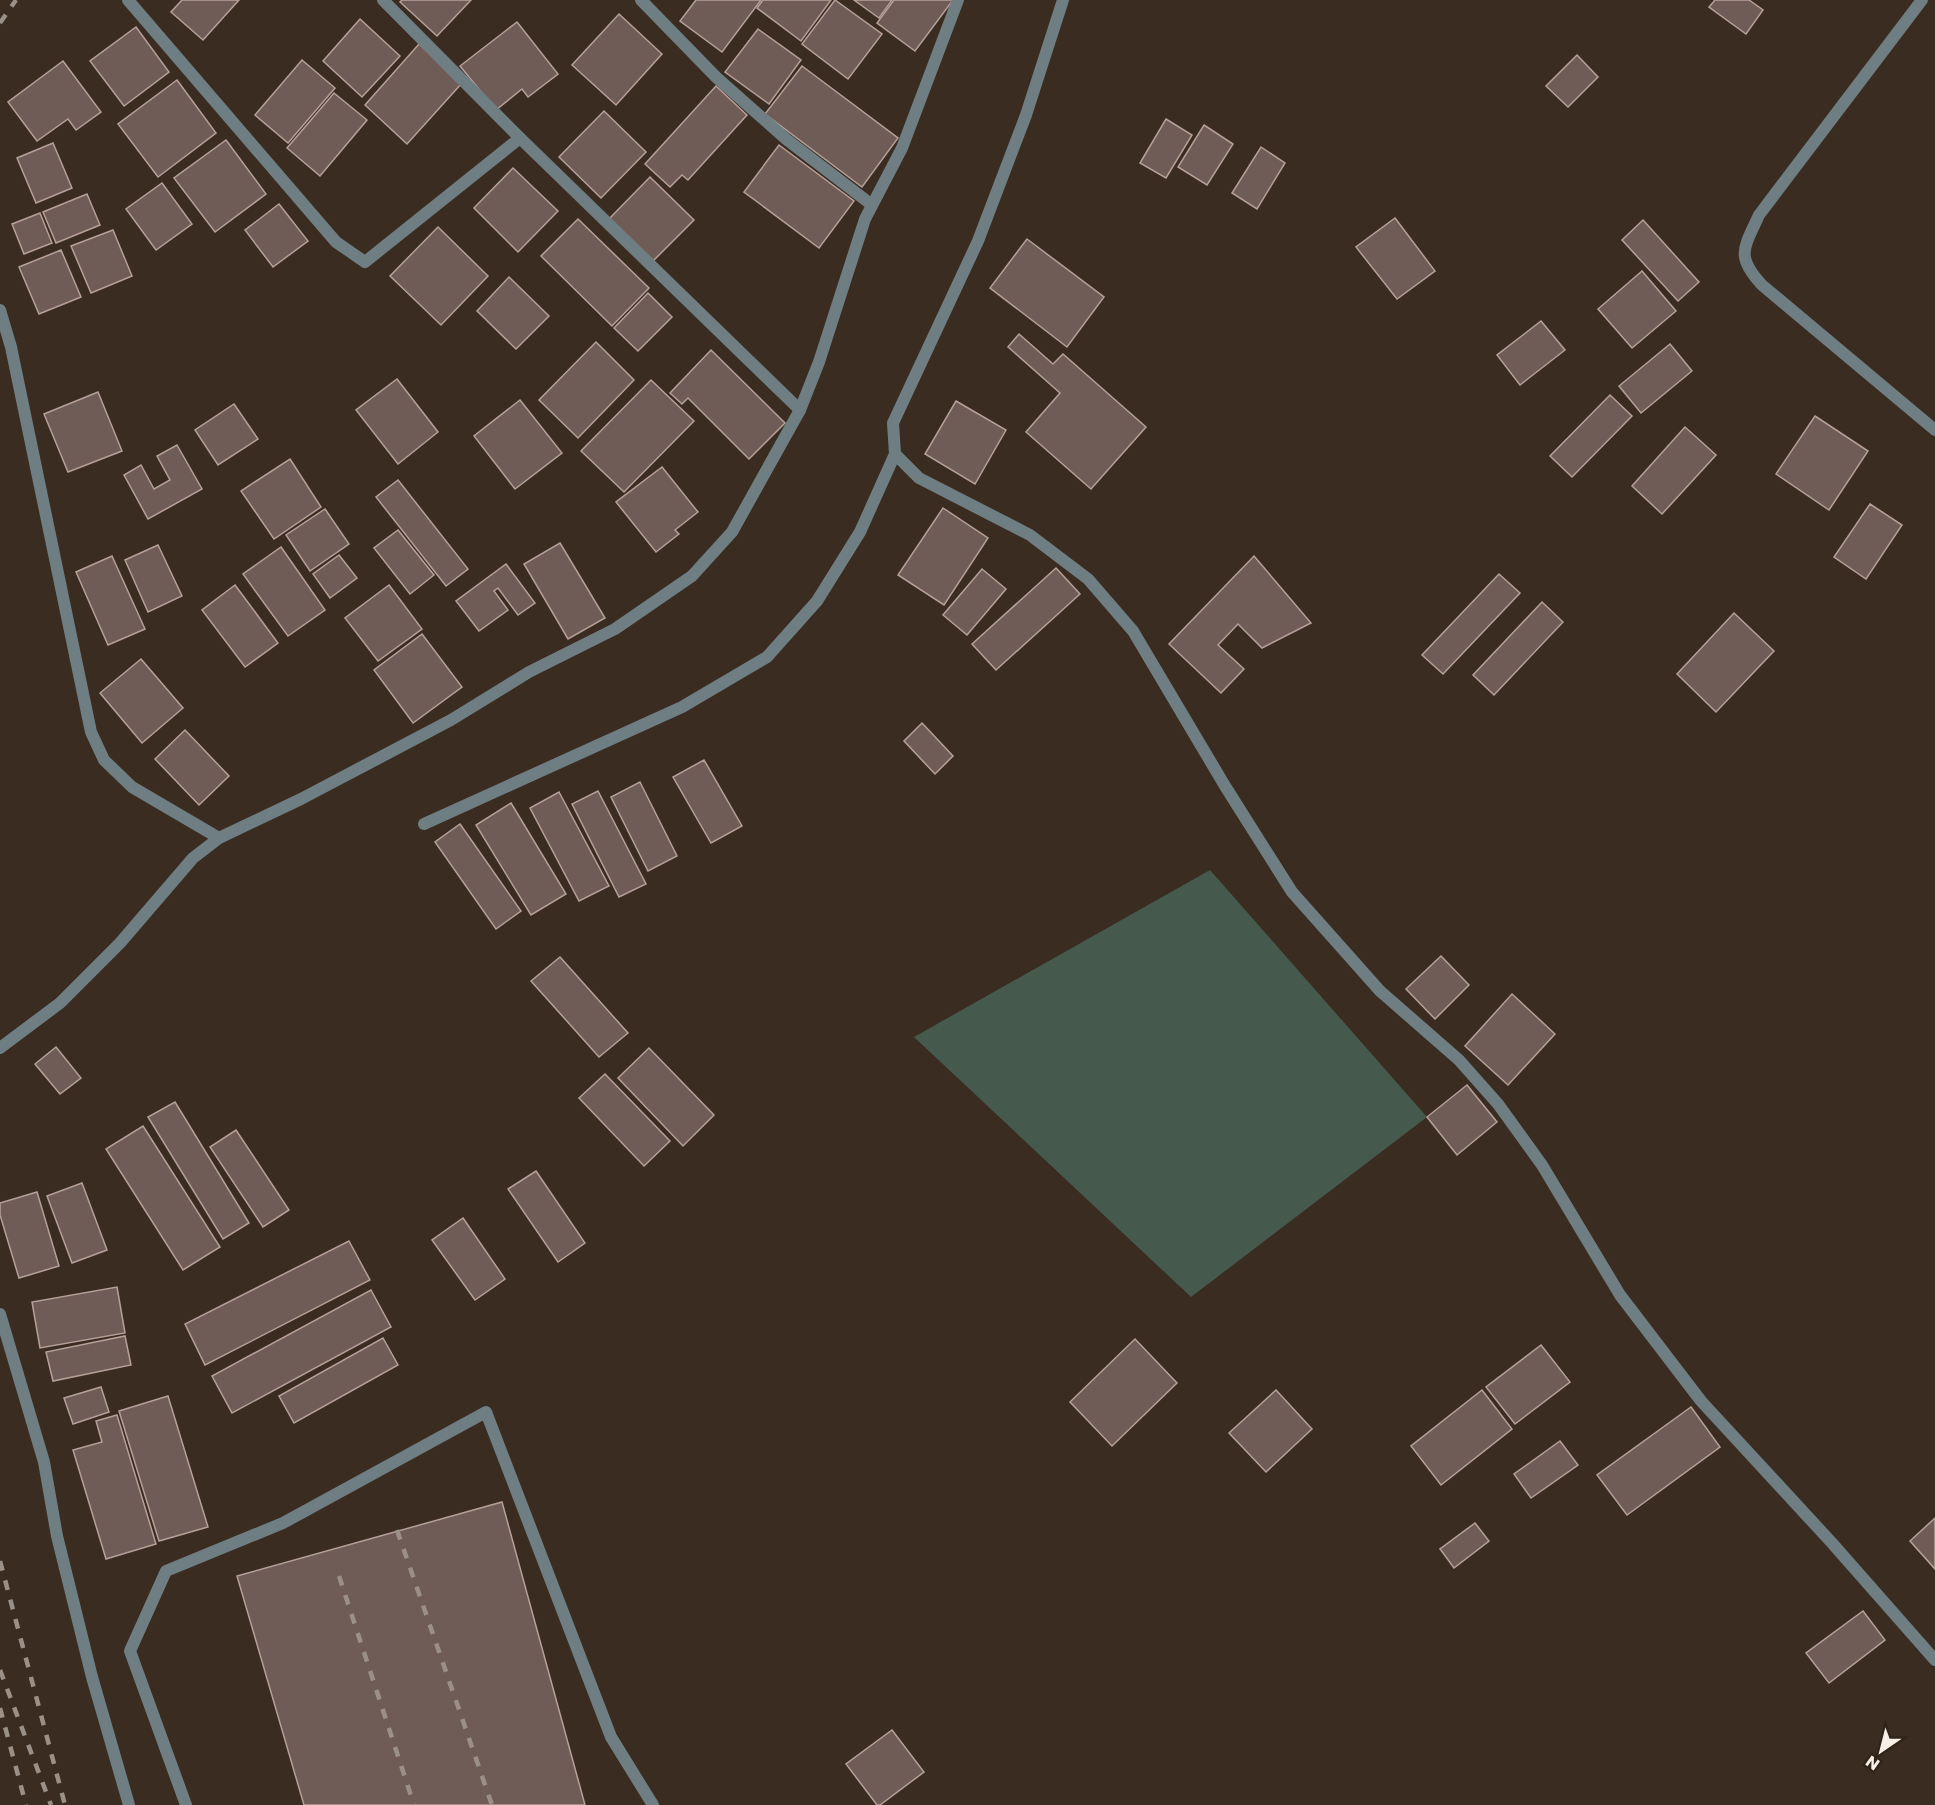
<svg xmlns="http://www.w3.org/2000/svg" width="1935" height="1805" font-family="Poppins,sans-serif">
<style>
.green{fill:#455a4c}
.building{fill:#705c56;stroke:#b6a099;stroke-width:1.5}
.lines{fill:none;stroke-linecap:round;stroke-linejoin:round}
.minor{stroke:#6f7e83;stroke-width:12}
.rail{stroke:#9b9087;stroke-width:4.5;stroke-dasharray:10 10;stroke-linecap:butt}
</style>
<rect width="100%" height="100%" fill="#3a2c21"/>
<path class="green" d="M1210,870L1427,1117L1191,1297L914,1037Z"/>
<g class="building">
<path d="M182,0H239L203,40L171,12Z"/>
<path d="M402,0H471L437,36L400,2Z"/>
<path d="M696,0H761L722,52L680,21Z"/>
<path d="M763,0H831L801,41L757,8Z"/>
<path d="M835,0L882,34L848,79L802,44Z"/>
<path d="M854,0H892L879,18Z"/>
<path d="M894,0H953L915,51L877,23Z"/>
<path d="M1715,0H1749L1763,10L1746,34L1709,7Z"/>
<path d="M619,14L662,54L616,105L572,65Z"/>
<path d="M360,19L400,56L362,97L323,61Z"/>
<path d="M517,22L558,74L528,97L522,89L496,110L460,66Z"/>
<path d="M136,27L169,72L124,106L90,61Z"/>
<path d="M758,29L801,60L769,104L725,72Z"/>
<path d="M419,44L462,83L407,144L365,105Z"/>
<path d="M1577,55L1598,77L1568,107L1546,86Z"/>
<path d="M302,60L335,88L288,143L255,115Z"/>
<path d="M63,61L101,112L76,130L68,119L37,141L8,102Z"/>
<path d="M802,66L898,138L862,187L765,114Z"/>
<path d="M177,80L216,133L158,177L118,124Z"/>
<path d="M716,86L747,115L688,180L682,175L670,187L645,164Z"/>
<path d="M334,93L367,120L320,176L287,148Z"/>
<path d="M604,111L646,152L601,198L559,157Z"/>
<path d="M1166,119L1192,135L1166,178L1140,163Z"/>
<path d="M1204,125L1233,144L1207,185L1178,167Z"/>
<path d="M226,140L266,194L215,232L174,178Z"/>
<path d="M53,143L72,188L36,203L17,158Z"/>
<path d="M779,145L854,201L819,248L744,192Z"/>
<path d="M1261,147L1285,163L1257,209L1232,193Z"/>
<path d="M513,168L558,211L518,252L474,208Z"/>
<path d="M650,177L694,220L652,262L608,220Z"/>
<path d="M162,183L192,224L156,250L126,209Z"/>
<path d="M87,194L100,225L56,243L43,212Z"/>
<path d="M279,204L308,241L273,267L245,230Z"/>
<path d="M40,213L52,243L24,254L12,224Z"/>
<path d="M1395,218L1435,271L1397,299L1356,247Z"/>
<path d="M578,219L649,288L612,326L541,256Z"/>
<path d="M1643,220L1699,282L1678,301L1622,240Z"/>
<path d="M438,227L488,276L441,325L390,276Z"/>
<path d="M113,230L132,276L91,293L71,246Z"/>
<path d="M1027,239L1104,297L1067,347L990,288Z"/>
<path d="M61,250L81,297L39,314L19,267Z"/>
<path d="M1642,271L1676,311L1632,348L1598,309Z"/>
<path d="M509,277L549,316L516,349L477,311Z"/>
<path d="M648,293L672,317L638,351L614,328Z"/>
<path d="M1541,321L1565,350L1520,385L1497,355Z"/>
<path d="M1019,334L1053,364L1063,354L1146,427L1091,489L1026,432L1060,393L1008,347Z"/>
<path d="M596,342L634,380L578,438L539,400Z"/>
<path d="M1670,344L1692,371L1641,413L1619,386Z"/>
<path d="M711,350L785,423L749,459L688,398L682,404L670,393Z"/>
<path d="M397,379L438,432L398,464L356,410Z"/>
<path d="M651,380L694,421L624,492L581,451Z"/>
<path d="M98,392L122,451L68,472L44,414Z"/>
<path d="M1610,395L1632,416L1572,477L1550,456Z"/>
<path d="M520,400L562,453L515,489L474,436Z"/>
<path d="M956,401L1006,430L975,484L925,454Z"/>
<path d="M234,404L258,439L218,465L195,430Z"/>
<path d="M1815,416L1868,451L1829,510L1776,474Z"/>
<path d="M1685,427L1716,455L1662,514L1632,486Z"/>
<path d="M177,445L202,489L148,519L124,475L141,465L154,489L170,480L157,456Z"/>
<path d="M290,459L321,507L274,539L241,491Z"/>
<path d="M662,467L698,512L675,530L679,534L656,552L616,502Z"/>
<path d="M398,480L468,569L446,586L376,497Z"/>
<path d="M1870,504L1902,525L1866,579L1834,557Z"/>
<path d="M943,508L988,538L944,605L898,575Z"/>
<path d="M325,509L349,544L310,571L286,535Z"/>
<path d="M398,530L434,575L410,594L374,548Z"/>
<path d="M560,543L605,618L568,639L524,564Z"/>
<path d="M158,545L182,596L148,612L125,560Z"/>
<path d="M281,547L325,610L288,636L243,574Z"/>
<path d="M339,555L357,578L330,598L313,574Z"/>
<path d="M112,556L145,629L108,645L76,572Z"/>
<path d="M1254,556L1311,623L1262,648L1238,624L1218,645L1244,669L1221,693L1169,644Z"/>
<path d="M506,564L535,603L518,615L498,588L494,591L508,610L479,631L456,601Z"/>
<path d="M1056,568L1080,594L996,670L972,644Z"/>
<path d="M982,569L1006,589L967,635L943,615Z"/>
<path d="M1499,574L1520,593L1443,674L1422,655Z"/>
<path d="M235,585L278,643L245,667L202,610Z"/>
<path d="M389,585L422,629L378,661L345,618Z"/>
<path d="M1542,602L1563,622L1494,695L1473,675Z"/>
<path d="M1734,613L1774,651L1716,712L1677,674Z"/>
<path d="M422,634L462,687L413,723L374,670Z"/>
<path d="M141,659L183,708L142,743L100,693Z"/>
<path d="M922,723L953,756L935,774L904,741Z"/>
<path d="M185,730L229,776L199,805L155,759Z"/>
<path d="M704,760L742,826L711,843L673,777Z"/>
<path d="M640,782L677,856L648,871L611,797Z"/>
<path d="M598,791L646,884L619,897L572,804Z"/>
<path d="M559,792L609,886L579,901L530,808Z"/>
<path d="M511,803L566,894L531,915L476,825Z"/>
<path d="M460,824L521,911L496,929L435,842Z"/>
<path d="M1441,956L1469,985L1435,1019L1406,989Z"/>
<path d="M560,957L628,1033L599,1057L531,981Z"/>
<path d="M1512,994L1555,1034L1508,1085L1465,1046Z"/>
<path d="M56,1047L81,1078L60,1094L35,1064Z"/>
<path d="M649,1048L714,1115L683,1146L618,1078Z"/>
<path d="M605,1074L670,1141L644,1166L579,1098Z"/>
<path d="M1467,1085L1497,1122L1457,1155L1427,1117Z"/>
<path d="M175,1102L249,1223L223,1239L148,1117Z"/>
<path d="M143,1126L220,1247L183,1270L106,1149Z"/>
<path d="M236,1130L289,1210L263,1227L210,1147Z"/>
<path d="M536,1171L585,1243L558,1262L508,1189Z"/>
<path d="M82,1183L107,1250L72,1263L47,1196Z"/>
<path d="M37,1192L59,1266L19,1278L0,1215V1203Z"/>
<path d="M463,1218L505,1279L475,1300L432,1240Z"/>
<path d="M349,1241L370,1280L205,1365L185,1324Z"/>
<path d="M117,1287L125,1333L40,1348L32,1302Z"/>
<path d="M371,1290L391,1327L232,1413L212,1376Z"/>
<path d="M125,1336L131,1365L53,1381L46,1352Z"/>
<path d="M383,1338L398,1365L294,1423L279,1396Z"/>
<path d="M1135,1339L1177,1383L1112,1446L1070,1402Z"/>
<path d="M1541,1345L1570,1382L1515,1424L1486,1387Z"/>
<path d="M101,1387L109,1412L73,1424L64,1398Z"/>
<path d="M1276,1390L1312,1429L1266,1472L1229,1433Z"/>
<path d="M1482,1390L1512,1429L1441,1485L1411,1446Z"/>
<path d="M168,1396L208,1527L159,1541L119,1411Z"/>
<path d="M1691,1407L1720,1447L1627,1515L1597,1475Z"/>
<path d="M117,1415L156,1544L106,1559L73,1450L102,1442L96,1421Z"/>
<path d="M1560,1441L1578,1465L1531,1498L1514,1474Z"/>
<path d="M502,1502L585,1805H304L237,1576Z"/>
<path d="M1935,1518V1569L1910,1541Z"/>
<path d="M1475,1523L1489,1541L1454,1568L1440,1549Z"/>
<path d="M1863,1611L1885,1640L1829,1683L1806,1653Z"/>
<path d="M892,1730L924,1772L880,1805H877L846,1764Z"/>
</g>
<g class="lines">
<g class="minor">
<path d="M128,0L336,242L365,262L520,138"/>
<path d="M383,0L520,138L800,410"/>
<path d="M641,0L716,77L786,139L872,205"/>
<path d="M1063,0L1026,115L978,241L893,423L895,454L919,478L1030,535L1088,579L1133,631L1225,786L1292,892L1380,991L1459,1060L1498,1104L1542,1165L1620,1295L1701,1401L1832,1543L1935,1660"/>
<path d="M1922,0L1759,215C1744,248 1735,256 1762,285L1935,430"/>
<path d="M0,310L11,347L91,732L104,760L132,787L219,838"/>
<path d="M424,824L682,707L767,657L817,601L860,532L895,454"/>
<path d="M0,1048L60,1003L120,943L193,858L219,838L301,799L451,720L529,672L615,629L692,576L732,532L800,410L819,362L865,219L902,148L958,0"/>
<path d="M0,1314L44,1462L57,1536L92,1677L129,1805"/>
<path d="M186,1805L130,1651L166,1571L283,1523L486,1412L611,1737L653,1805"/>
</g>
<g class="rail">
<path d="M0,23L16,0"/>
<path d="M397,1530L492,1805"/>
<path d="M0,1561L65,1805"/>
<path d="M339,1576L414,1805"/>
<path d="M0,1670L51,1805"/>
<path d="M0,1708L26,1805"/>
</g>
</g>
<g transform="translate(1881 1751) rotate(215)" stroke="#302318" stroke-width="4.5" paint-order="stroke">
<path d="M0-4.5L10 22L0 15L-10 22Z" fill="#f8efe8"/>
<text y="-9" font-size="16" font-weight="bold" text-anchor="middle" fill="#f8efe8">N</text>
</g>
</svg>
